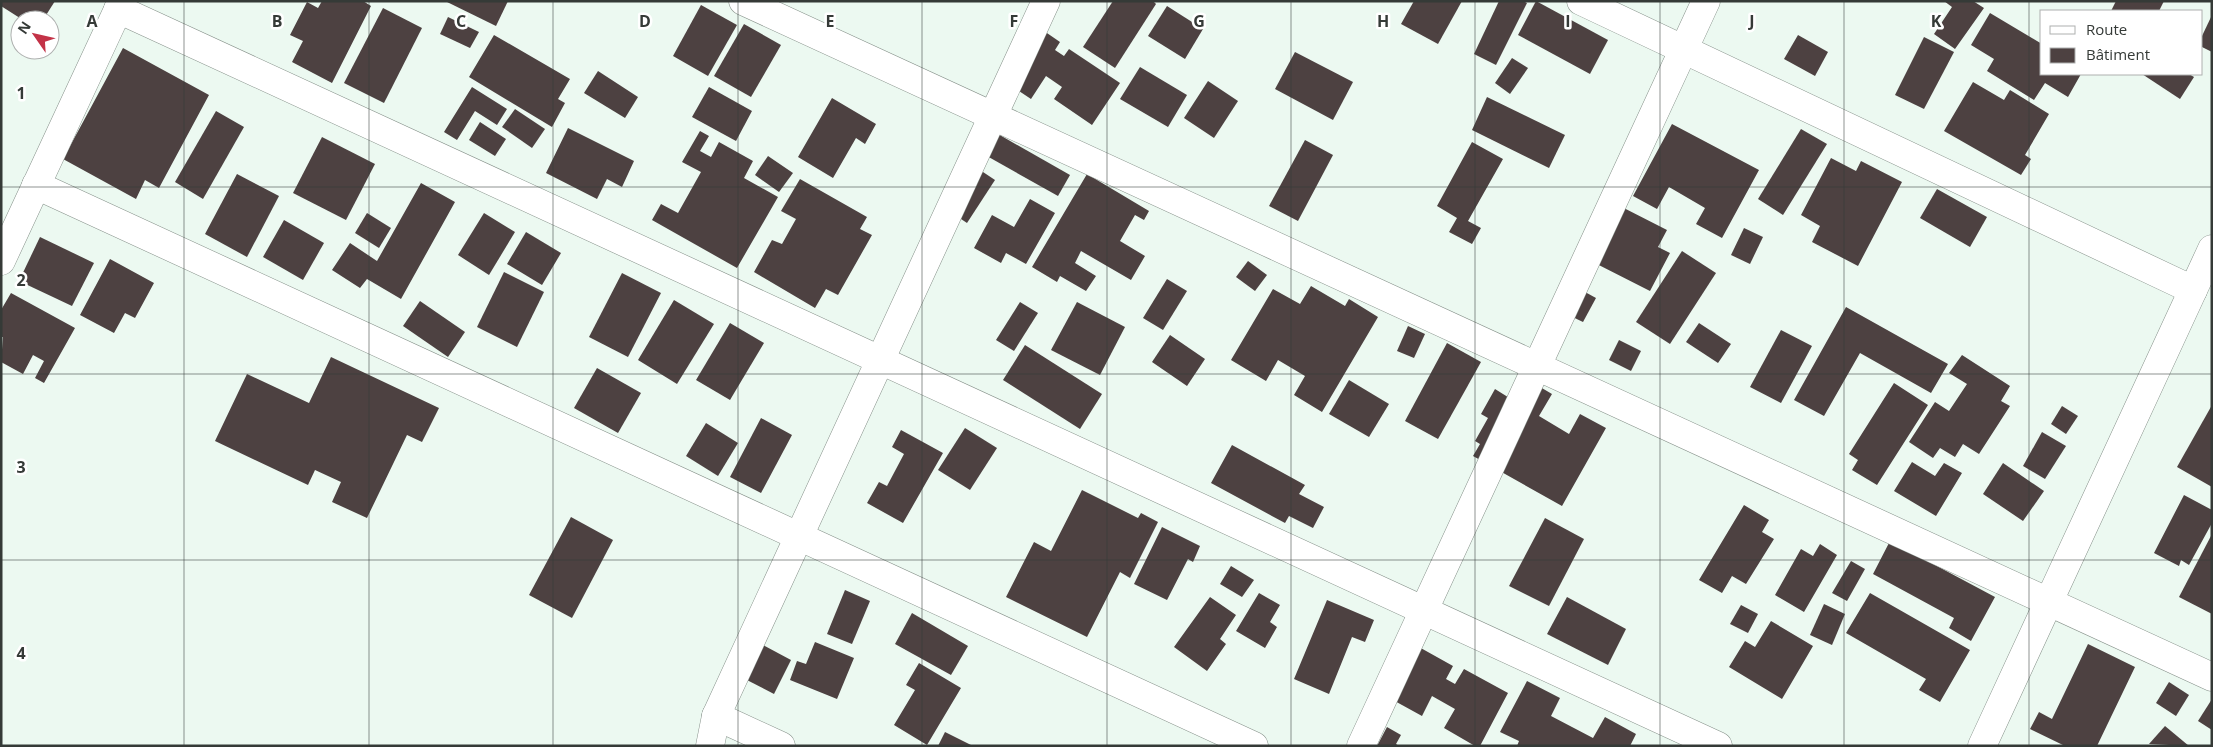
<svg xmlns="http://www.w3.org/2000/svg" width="2213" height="747" font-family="'Open Sans',sans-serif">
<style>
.building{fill:#4d4141}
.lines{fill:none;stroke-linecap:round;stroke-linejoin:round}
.street-casing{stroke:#86918a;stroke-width:29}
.street{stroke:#fff;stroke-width:28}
.grid{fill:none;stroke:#353a37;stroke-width:1;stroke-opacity:0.55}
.grid-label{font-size:16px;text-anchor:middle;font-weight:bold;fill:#353a37;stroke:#fff;stroke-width:5;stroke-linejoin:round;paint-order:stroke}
</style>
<rect width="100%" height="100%" fill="#ecf9f1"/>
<g class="building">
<path d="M1,1H55L43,20H23L1,6Z"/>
<path d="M322,1H363L371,6L332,83L292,62L303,41L290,35L307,2L318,8Z"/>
<path d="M445,1H508L496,26Z"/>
<path d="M1113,1H1153L1156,4L1115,68L1083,47Z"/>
<path d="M1414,1H1462L1438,44L1401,24Z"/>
<path d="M1499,1H1523L1527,3L1496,65L1474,54Z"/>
<path d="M1536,1L1608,40L1590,74L1518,35Z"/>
<path d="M1944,1H1973L1984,8L1955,49L1934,34L1952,7Z"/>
<path d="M2116,1H2164L2159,11H2111Z"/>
<path d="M701,5L737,25L708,76L673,56Z"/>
<path d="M1167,6L1203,29L1185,59L1148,36Z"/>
<path d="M383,8L422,28L384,103L344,83Z"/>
<path d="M1990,13L2042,44V74H2081L2068,97L2045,83L2034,100L1987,71L1994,59L1971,45Z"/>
<path d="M2212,15V52L2202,47V36Z"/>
<path d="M448,17L479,32L470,48L440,34Z"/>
<path d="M744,24L781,45L751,97L714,76Z"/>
<path d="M1044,31L1060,42L1055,50L1064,56L1069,49L1120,83L1092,125L1054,99L1062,87L1046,76L1031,99L1001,79Z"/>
<path d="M494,35L570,79L558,99L565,103L552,127L469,77Z"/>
<path d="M1798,35L1828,52L1815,76L1784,59Z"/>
<path d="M1924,37L1954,52L1924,109L1895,95Z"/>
<path d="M123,48L209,95L159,188L145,180L136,199L63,159Z"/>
<path d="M1295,52L1353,82L1333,120L1275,89Z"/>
<path d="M1512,58L1528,68L1510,94L1495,83Z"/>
<path d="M1140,67L1187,95L1168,127L1120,99Z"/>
<path d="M598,71L638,97L625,118L584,93Z"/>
<path d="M2142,74H2189L2194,77L2180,99Z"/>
<path d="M1208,81L1238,101L1214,138L1184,118Z"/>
<path d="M1973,82L2004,100L2010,90L2049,114L2025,155L2031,159L2021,175L1944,131Z"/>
<path d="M472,87L507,109L497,125L475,111L457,140L444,132Z"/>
<path d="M709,87L752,111L736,141L692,117Z"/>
<path d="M1487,97L1565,135L1549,168L1472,130Z"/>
<path d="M832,98L876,124L865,144L856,138L833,178L798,157Z"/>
<path d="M515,109L545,129L532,148L502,127Z"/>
<path d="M216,111L244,127L203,199L175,182Z"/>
<path d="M480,122L506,139L495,156L469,140Z"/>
<path d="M1672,124L1759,170L1722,238L1696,224L1705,208L1669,187L1657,209L1633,196Z"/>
<path d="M568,128L634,161L622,187L607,179L597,199L546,173Z"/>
<path d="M1801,129L1827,144L1783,215L1758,199Z"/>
<path d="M991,130L1070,175L1058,196L978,151Z"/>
<path d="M700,131L709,136L700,151L711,157L719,142L753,161L744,178L778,197L737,268L652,220L661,204L678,213L701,172L682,162Z"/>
<path d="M322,137L375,164L346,220L293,193Z"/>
<path d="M1305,140L1333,155L1298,221L1269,206Z"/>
<path d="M1472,142L1503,159L1468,221L1481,228L1472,244L1449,232L1457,218L1437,206Z"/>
<path d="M768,156L793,173L779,192L755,175Z"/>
<path d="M1831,158L1856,171L1861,161L1902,182L1858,266L1812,242L1820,226L1801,215Z"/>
<path d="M980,170L995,180L967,223L952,213Z"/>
<path d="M237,174L279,196L247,257L205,234Z"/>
<path d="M1087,174L1149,211L1144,220L1135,215L1120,241L1145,256L1131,280L1081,251L1075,263L1096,276L1086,291L1060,276L1057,282L1032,267Z"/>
<path d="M800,179L867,217L860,229L872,235L838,295L826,289L815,308L754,272L772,240L782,244L796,219L781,211Z"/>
<path d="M421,183L455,202L401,299L367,279L360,288L332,270L350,243L377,261Z"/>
<path d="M1937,189L1987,217L1970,247L1920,218Z"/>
<path d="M1030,199L1055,213L1026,264L1006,253L1001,263L974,248L992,215L1014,227Z"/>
<path d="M1614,203L1667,230L1658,247L1670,253L1650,291L1585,258Z"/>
<path d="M367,213L391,228L379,248L355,233Z"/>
<path d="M484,213L515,232L489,275L458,255Z"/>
<path d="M284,220L324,243L303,280L263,257Z"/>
<path d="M1744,228L1763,237L1750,264L1731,255Z"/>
<path d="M526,232L561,253L542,285L507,264Z"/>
<path d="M40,237L94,263L72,306L19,281Z"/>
<path d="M1682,251L1716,273L1670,344L1636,322Z"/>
<path d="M110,259L154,283L135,318L125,313L114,333L80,315Z"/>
<path d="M1248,261L1267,275L1255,291L1236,277Z"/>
<path d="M504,272L544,292L517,347L477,327Z"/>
<path d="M622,273L661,293L628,357L589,337Z"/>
<path d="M1167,279L1187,291L1163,330L1143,318Z"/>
<path d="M1311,286L1345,306L1349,299L1378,317L1322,412L1294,395L1305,376L1278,360L1266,381L1231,360L1273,289L1300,304Z"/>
<path d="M1574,286L1596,298L1583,322L1560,311Z"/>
<path d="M11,293L75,328L44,383L35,378L44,361L33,355L23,374L1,362L3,337H1V310Z"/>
<path d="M674,300L714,324L677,384L638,360Z"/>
<path d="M420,301L465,332L448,357L403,326Z"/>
<path d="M1020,302L1038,313L1014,351L996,340Z"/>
<path d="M1077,302L1125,327L1100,375L1051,350Z"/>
<path d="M1846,307L1948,364L1931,393L1860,353L1824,416L1794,400Z"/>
<path d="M730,323L764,343L730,400L696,380Z"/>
<path d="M1699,323L1731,344L1718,363L1686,342Z"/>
<path d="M1408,326L1425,334L1414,358L1397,351Z"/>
<path d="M1781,330L1812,346L1781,403L1750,387Z"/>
<path d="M1170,335L1205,359L1187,386L1152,362Z"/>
<path d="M1619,340L1641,351L1631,371L1609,360Z"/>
<path d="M1447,343L1481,362L1438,439L1405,421Z"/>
<path d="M1025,345L1102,394L1080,429L1003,380Z"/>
<path d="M1962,355L2010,386L2001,401L2010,406L1979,454L1963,444L1955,457L1940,448L1933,458L1909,442L1935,402L1949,411L1967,384L1949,373Z"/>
<path d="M331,357L439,408L422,442L407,435L367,518L332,502L341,482L315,470L308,485L215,441L247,374L309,403Z"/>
<path d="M597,368L641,393L618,433L574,408Z"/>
<path d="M1523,377L1552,394L1539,416L1569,434L1580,414L1606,428L1562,506L1473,456L1480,444L1475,441L1488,418L1481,414L1495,389L1511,399Z"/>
<path d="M1349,380L1389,404L1369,437L1329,414Z"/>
<path d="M1894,383L1928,405L1877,485L1852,470L1858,460L1849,454Z"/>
<path d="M2212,405V487L2177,467Z"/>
<path d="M2062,406L2078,416L2066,434L2051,424Z"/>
<path d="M761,418L792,435L761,493L730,477Z"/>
<path d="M706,423L738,443L718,476L686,456Z"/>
<path d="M965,428L997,448L970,490L938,470Z"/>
<path d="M901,430L943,453L903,523L867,503L879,482L887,486L904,454L892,447Z"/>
<path d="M2042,432L2066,446L2045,479L2023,466Z"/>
<path d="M1232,445L1305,485L1299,494L1324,507L1313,528L1289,516L1285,523L1211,483Z"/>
<path d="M1912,462L1935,476L1944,463L1962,473L1936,516L1894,491Z"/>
<path d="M2003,463L2044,491L2023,521L1983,494Z"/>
<path d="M1082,490L1138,518L1141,513L1158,522L1130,578L1120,572L1087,637L1006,597L1034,542L1051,551Z"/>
<path d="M2184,495L2212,510V523L2189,565L2181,560L2179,566L2154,553Z"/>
<path d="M1744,505L1769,520L1762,532L1774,539L1746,584L1732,576L1722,593L1699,580Z"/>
<path d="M571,517L613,540L572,618L529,595Z"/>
<path d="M1545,518L1584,539L1549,606L1509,586Z"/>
<path d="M1162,527L1200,546L1193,562L1188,559L1167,600L1134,584Z"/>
<path d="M2212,534V614L2179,597Z"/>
<path d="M1890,541L1995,597L1971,641L1949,628L1954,618L1873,574Z"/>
<path d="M1820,544L1837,555L1804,612L1775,595L1801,549L1813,556Z"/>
<path d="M1851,561L1865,569L1847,601L1832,593Z"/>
<path d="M1231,566L1254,580L1242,597L1220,584Z"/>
<path d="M845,590L870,601L852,644L827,634Z"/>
<path d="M1259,593L1280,605L1270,622L1277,627L1265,648L1236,631Z"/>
<path d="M1870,593L1970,650L1940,702L1919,690L1926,679L1846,633Z"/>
<path d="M1210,597L1236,615L1220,639L1226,644L1207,671L1174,647Z"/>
<path d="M1567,597L1626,629L1608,665L1547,634Z"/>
<path d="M1327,600L1374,620L1365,642L1352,637L1329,694L1294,679Z"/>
<path d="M1824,604L1845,614L1832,645L1810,635Z"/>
<path d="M1741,605L1758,614L1748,633L1730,624Z"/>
<path d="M912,613L968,646L951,675L895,644Z"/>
<path d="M1771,621L1813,646L1782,699L1729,667L1745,641L1755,647Z"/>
<path d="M815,642L854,658L837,699L790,680L797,661L806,664Z"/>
<path d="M1410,642L1453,666L1446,679L1455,684L1464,669L1508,693L1480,746H1475L1444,728L1455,709L1432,696L1422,716L1382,694Z"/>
<path d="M761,644L791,660L774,694L743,678Z"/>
<path d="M2088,644L2135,667L2097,746H2065L2030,729L2039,712L2052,719Z"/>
<path d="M919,663L961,688L927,745L894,725L915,690L906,685Z"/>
<path d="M1527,681L1560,698L1551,716L1593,738L1605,717L1636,734L1630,746H1517L1519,741L1500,732Z"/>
<path d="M2169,682L2189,695L2176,716L2156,703Z"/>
<path d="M2212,699V730L2198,721Z"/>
<path d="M2165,726L2189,746L2149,744Z"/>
<path d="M1387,727L1401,735L1396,744L1399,746H1377Z"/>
<path d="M945,732L973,746H938Z"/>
</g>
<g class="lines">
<g class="street-casing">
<g id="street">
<path d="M743,1L2212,677"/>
<path d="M1581,1L2193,290"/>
<path d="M118,9L1718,746"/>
<path d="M36,185L1254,746"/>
<path d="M1,261L122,1"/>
<path d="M716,716L781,746"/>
<path d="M710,746L716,716L1046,1"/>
<path d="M1361,746L1706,1"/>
<path d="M1982,746L2212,249"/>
</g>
</g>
<use href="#street" class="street"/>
</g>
<path class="grid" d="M184,1V746M369,1V746M553,1V746M738,1V746M922,1V746M1107,1V746M1291,1V746M1475,1V746M1660,1V746M1844,1V746M2029,1V746M1,187H2212M1,374H2212M1,560H2212"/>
<g class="grid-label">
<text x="92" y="27">A</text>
<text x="277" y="27">B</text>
<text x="461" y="27">C</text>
<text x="645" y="27">D</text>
<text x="830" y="27">E</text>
<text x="1014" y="27">F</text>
<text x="1199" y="27">G</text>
<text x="1383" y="27">H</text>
<text x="1568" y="27">I</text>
<text x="1752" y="27">J</text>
<text x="1936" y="27">K</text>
<text x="21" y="99">1</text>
<text x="21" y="286">2</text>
<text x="21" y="473">3</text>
<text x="21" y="659">4</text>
</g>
<rect width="2213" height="747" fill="none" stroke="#353a37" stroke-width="5"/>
<rect x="2040" y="10" width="162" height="65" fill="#ffffff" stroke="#aeb0af"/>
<rect x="2050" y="26" width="25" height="8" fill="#ffffff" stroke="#aeb0af"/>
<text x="2086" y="35" font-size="15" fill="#353a37">Route</text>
<rect x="2050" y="48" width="25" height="15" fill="#4d4141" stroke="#aeb0af"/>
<text x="2086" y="60" font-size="15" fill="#353a37">Bâtiment</text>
<g transform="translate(35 35) rotate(304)"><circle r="24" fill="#ffffff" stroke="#aeb0af"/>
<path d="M0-4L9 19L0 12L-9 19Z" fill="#c33247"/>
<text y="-8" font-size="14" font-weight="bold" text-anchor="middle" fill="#353a37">N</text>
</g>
</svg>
